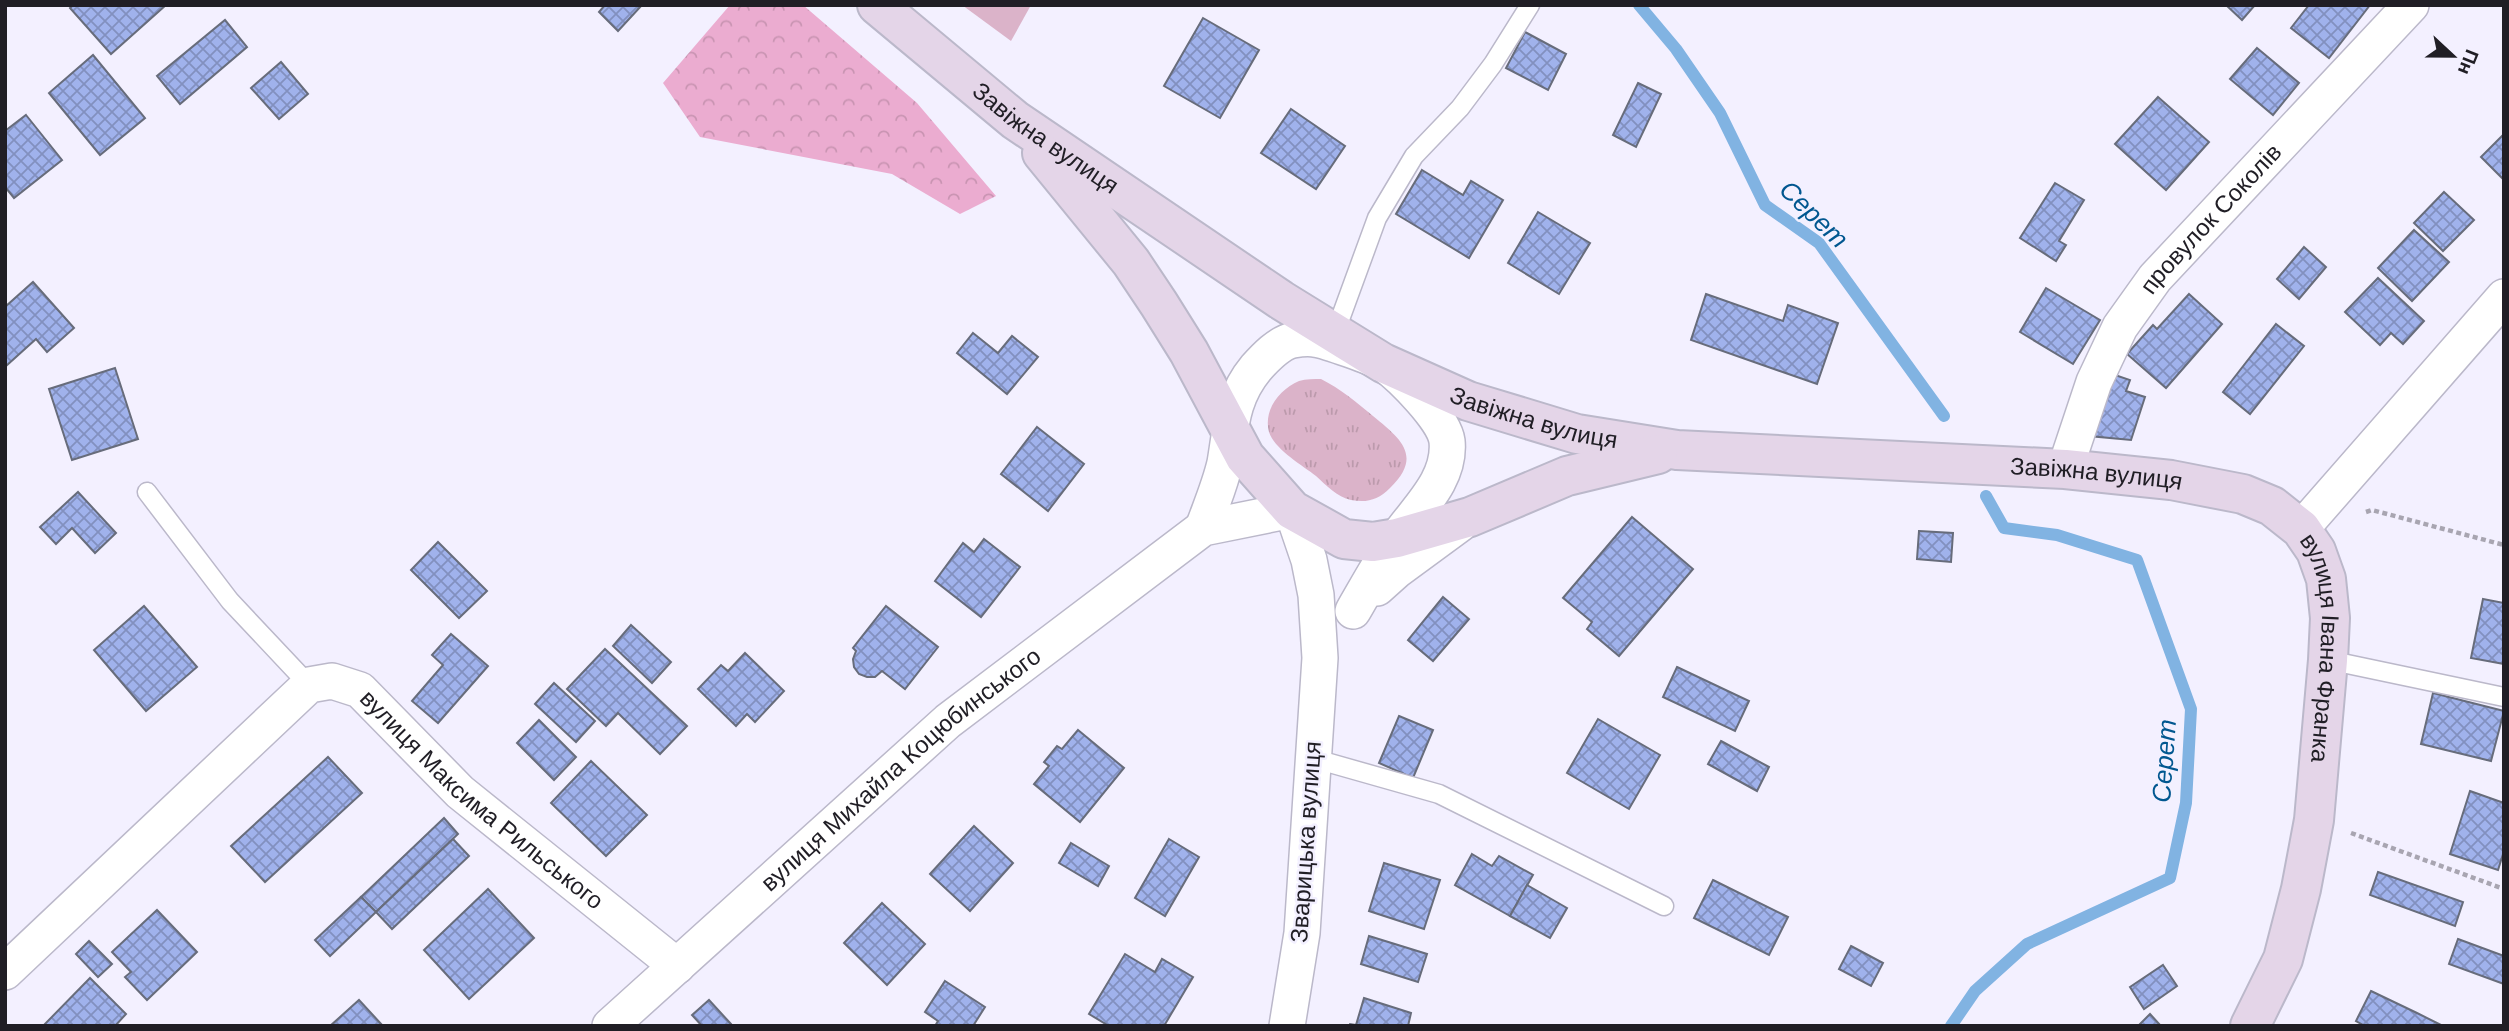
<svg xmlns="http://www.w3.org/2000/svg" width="2509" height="1031" font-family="'DM Sans',sans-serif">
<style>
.grass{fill:url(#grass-tufts)}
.forest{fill:url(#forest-crowns)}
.green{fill:#dbb3c9}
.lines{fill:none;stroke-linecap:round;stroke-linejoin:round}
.stream{stroke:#81b3e2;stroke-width:12}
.building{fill:url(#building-cross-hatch);stroke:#676c7b;stroke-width:2}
.service-casing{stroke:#bbb8ca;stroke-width:21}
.minor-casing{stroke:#bbb8ca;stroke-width:38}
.secondary-casing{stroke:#bbb8ca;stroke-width:42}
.path{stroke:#a8a5b1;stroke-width:4.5;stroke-dasharray:5 3.5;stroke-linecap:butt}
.service{stroke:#fff;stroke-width:18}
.minor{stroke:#fff;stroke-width:35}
.secondary{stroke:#e4d5e8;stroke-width:38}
.labels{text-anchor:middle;stroke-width:5;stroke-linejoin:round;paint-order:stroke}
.street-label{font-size:24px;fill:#201e25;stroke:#f3f0ff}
.water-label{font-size:26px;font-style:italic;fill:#015790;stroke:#f3f0ff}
</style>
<defs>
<pattern id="grass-tufts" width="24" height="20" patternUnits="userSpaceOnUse" patternTransform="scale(1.75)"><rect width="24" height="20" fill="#dbb3c9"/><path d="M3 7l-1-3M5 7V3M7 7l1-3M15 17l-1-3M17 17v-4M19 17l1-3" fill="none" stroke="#bc9aac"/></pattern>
<pattern id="forest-crowns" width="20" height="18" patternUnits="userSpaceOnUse" patternTransform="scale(1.75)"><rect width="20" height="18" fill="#ebacd0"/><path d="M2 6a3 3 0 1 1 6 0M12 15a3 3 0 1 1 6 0" fill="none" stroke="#c994b2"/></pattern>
<pattern id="building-cross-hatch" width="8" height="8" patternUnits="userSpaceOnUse" patternTransform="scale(1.75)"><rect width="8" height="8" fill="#a0b2ec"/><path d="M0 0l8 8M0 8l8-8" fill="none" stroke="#8290bf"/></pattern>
</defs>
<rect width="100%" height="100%" fill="#f3f0ff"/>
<path class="grass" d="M1321,379C1341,389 1356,402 1373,416C1401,439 1423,456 1390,488C1378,500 1367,503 1351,500C1337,497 1326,485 1316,476C1302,465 1275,450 1269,432C1263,410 1280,389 1299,381C1306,379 1314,379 1321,379Z"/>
<path class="forest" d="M730,5H803L917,103L996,196L960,214L892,174L700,137L663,83Z"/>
<path class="green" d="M962,5H1031L1011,41Z"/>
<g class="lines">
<g class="stream">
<path d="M1639,5L1676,49L1720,113L1765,205L1819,243L1944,416"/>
<path d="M1951,1026L1975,991L2027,944L2170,878L2186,803L2191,709L2137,560L2057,535L2004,528L1986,496"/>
</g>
</g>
<g class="building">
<path d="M73,5H166L111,54L70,8Z"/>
<path d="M605,5H642L618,31L599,12Z"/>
<path d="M2226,5H2255L2242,20Z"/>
<path d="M2309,5H2370L2329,58L2291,28Z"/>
<path d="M1203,18L1259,50L1220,118L1164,86Z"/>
<path d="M225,20L247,47L180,104L157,76Z"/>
<path d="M1525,32L1566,54L1548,90L1506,68Z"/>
<path d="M2257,48L2299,83L2273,115L2230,79Z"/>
<path d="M93,55L145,118L100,155L49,93Z"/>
<path d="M281,62L308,94L279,119L251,88Z"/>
<path d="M1638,83L1661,94L1636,147L1613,135Z"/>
<path d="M2158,97L2209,142L2166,190L2115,144Z"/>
<path d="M1291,109L1345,146L1316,189L1261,153Z"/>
<path d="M26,115L62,160L14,198L5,187V131Z"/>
<path d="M2504,134V180L2481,157Z"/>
<path d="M1422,170L1463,195L1471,181L1503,200L1469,258L1396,214Z"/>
<path d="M2055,183L2084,200L2059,241L2066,245L2056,261L2020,238Z"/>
<path d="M2444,192L2474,220L2443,251L2414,223Z"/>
<path d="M1538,212L1590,243L1559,294L1508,263Z"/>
<path d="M2414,230L2449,262L2412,301L2378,268Z"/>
<path d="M2304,247L2326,267L2299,299L2277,279Z"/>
<path d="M2378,278L2424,321L2403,344L2391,333L2380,345L2345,312Z"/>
<path d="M33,282L74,328L47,352L36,339L6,366L5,307Z"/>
<path d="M2046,288L2100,320L2073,364L2020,332Z"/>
<path d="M1706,294L1783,321L1788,305L1838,323L1817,384L1691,340Z"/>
<path d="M2189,294L2222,324L2166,388L2127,354L2153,325L2157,329Z"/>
<path d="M2276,324L2304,346L2250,414L2223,392Z"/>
<path d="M973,333L998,353L1012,336L1038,357L1007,394L957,353Z"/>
<path d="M115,368L138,439L72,460L49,389Z"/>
<path d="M2109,373L2130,380L2126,391L2145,397L2131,440L2089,436Z"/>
<path d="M1037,427L1084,464L1048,511L1001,474Z"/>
<path d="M78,492L116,533L95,553L72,528L56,544L40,527Z"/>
<path d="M1632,517L1693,569L1619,656L1587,629L1592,622L1563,598Z"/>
<path d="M1919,531L1953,533L1951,562L1917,559Z"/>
<path d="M984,539L1020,567L981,617L935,581L963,543L974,552Z"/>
<path d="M438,542L487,591L459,618L411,570Z"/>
<path d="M1443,597L1469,619L1433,661L1408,640Z"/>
<path d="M2483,599L2504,603V664L2471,658Z"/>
<path d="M144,606L197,667L146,711L94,650Z"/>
<path d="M886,606L938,647L905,689L882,671L875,677H867L859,674L854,667L853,659L856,651L853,648Z"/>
<path d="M631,625L671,662L652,683L613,646Z"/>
<path d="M451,634L488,666L438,723L412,701L443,665L432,655Z"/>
<path d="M605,649L687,726L660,754L618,713L606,726L567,689Z"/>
<path d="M745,653L784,691L755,722L747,714L736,726L698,689L721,665L728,671Z"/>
<path d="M1677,667L1749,701L1735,731L1663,697Z"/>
<path d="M554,683L595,721L576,742L535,704Z"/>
<path d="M2433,693L2504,711L2491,761L2421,744Z"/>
<path d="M1399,716L1433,730L1413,778L1379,763Z"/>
<path d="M1598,719L1660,755L1629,809L1567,773Z"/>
<path d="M539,720L576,757L554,780L517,743Z"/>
<path d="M1078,730L1124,768L1080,822L1034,784L1049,766L1044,762L1057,746L1062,749Z"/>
<path d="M1721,741L1769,767L1757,791L1708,764Z"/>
<path d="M328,757L362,793L265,882L231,846Z"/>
<path d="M591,761L647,815L606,856L551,803Z"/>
<path d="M2470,791L2504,803V851L2498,870L2450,854Z"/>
<path d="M444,818L458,834L376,912L361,897Z"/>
<path d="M974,826L1013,863L970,911L930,874Z"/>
<path d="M453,839L469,856L392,929L376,912Z"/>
<path d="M1169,839L1199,857L1165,916L1135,898Z"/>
<path d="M1071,843L1109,866L1098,886L1059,863Z"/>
<path d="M1472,854L1492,866L1499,856L1533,875L1510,916L1455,885Z"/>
<path d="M1384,863L1440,880L1424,929L1369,911Z"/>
<path d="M2378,872L2463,902L2455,926L2370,895Z"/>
<path d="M1713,880L1788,917L1769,955L1694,918Z"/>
<path d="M1527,885L1567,908L1550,938L1510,916Z"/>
<path d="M488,889L534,938L469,999L424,950Z"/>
<path d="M361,897L376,912L330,956L315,940Z"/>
<path d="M882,903L925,944L887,985L844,943Z"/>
<path d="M157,910L197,952L147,1000L125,977L131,972L112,952Z"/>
<path d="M1369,936L1427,954L1418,982L1361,964Z"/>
<path d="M2458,939L2504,956V984L2449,964Z"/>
<path d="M89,941L112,964L98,977L76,954Z"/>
<path d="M1851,946L1883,963L1871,986L1839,969Z"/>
<path d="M1125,954L1155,972L1162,959L1193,977L1164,1026H1109L1089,1014Z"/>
<path d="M2163,965L2177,986L2144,1009L2130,987Z"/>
<path d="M90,978L126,1014L115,1026H43Z"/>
<path d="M945,981L985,1007L973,1026H935L938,1021L925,1012Z"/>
<path d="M2371,991L2417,1013L2443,1026H2365L2356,1021Z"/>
<path d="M1364,998L1411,1013L1408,1026H1349L1350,1024L1356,1025Z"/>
<path d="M359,1000L383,1026H330Z"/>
<path d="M709,1000L731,1024L730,1026H702L692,1015Z"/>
<path d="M2150,1014L2161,1026H2138Z"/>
</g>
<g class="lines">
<g class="service-casing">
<g id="service">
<path d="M1335,333L1377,218L1414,156L1460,108L1493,64L1530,5"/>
<path d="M147,492L230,601L309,685"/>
<path d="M2328,660L2504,697"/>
<path d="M1312,758L1439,794L1664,906"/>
</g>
</g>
<g class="minor-casing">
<g id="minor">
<path id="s1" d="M2065,469L2094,382L2120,327L2155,278L2411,5"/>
<path d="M1203,528C1211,506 1220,485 1225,463C1231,428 1231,398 1256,368C1265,358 1279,343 1293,340C1299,339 1308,338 1314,339C1325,340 1375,358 1384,364C1402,377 1444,419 1447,441C1451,480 1417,509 1397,538C1381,561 1367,587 1353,611"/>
<path d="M2301,529L2504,297"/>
<path d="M1377,588L1396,571L1460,524"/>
<path id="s2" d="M5,972L309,685L332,681L360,690L460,792L677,966"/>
<path id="s3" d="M610,1026L948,721L1203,528L1292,510L1309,560L1316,595L1320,658L1302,933L1287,1026"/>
</g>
</g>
<g class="secondary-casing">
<g id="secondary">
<path id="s4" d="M877,5L1015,120L1281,300L1383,363L1468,401L1577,434L1677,450L2065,469L2171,480L2243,494L2272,506L2301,529L2316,551L2326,579L2330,618L2328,660L2314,820L2301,889L2283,959L2250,1026"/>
<path d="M1042,153L1131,262L1159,304L1189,352L1245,457L1292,510L1344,539L1373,542L1397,538L1470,517L1567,476L1658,454"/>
</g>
</g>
<g class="path">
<path d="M2366,512L2372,510L2504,545"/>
<path d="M2351,833L2504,889"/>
</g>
<use href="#service" class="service"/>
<use href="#minor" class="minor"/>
<use href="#secondary" class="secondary"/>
</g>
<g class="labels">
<g class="street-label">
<text dy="8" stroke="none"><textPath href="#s4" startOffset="215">Завіжна вулиця</textPath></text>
<text dy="8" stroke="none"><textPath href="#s1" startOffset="294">провулок Соколів</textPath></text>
<text dy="8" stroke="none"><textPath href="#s4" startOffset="782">Завіжна вулиця</textPath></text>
<text dy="8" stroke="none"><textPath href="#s4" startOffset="1349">Завіжна вулиця</textPath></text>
<text dy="8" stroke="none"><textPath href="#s4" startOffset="1690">вулиця Івана Франка</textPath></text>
<text dy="8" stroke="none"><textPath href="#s3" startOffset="388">вулиця Михайла Коцюбинського</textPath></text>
<text dy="8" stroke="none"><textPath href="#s2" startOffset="635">вулиця Максима Рильського</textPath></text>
<text transform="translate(1306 842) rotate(-86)" y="8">Зварицька вулиця</text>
</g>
<g class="water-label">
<text transform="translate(1814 214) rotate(44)" y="9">Серет</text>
<text transform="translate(2164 761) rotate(-86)" y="9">Серет</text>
</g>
</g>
<rect width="2509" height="1031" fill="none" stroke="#201e25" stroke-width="14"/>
<g transform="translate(2453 56) rotate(112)" stroke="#f3f0ff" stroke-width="5" paint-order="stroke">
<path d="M0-5L12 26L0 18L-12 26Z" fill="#201e25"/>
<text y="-10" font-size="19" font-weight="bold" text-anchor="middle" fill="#201e25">Пн</text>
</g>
</svg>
